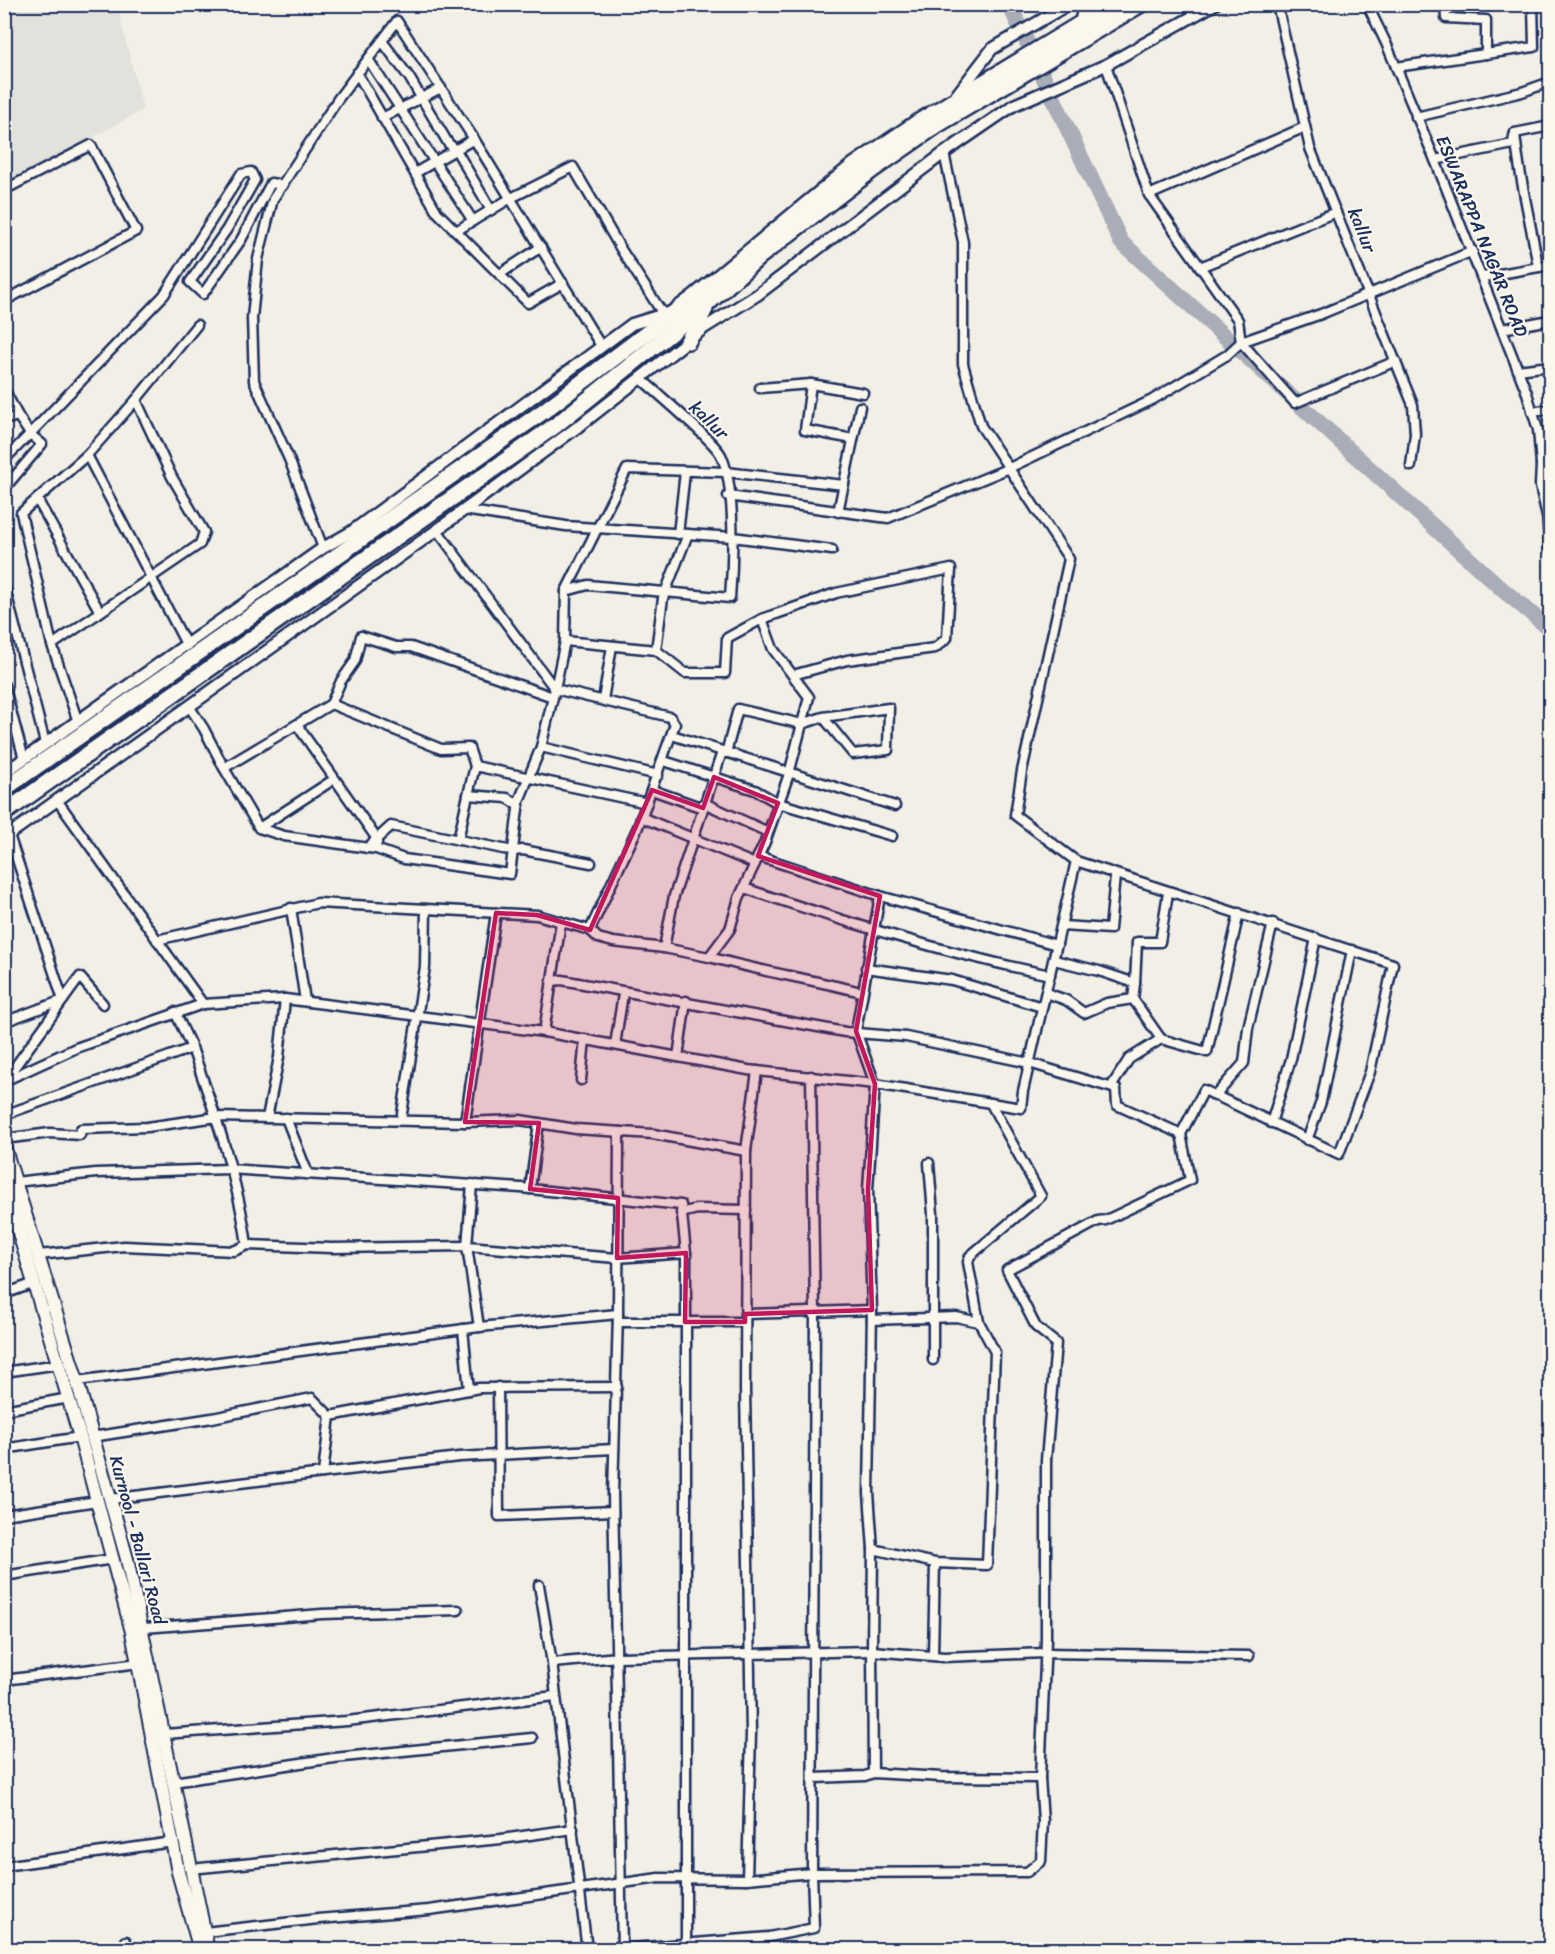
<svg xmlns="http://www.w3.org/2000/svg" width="1555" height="1954" font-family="Sriracha,sans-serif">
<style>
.built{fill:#e2e1dc}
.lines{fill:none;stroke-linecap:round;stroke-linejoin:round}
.river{stroke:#a9adb7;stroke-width:16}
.street-casing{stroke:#1b2f5e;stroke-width:13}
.secondary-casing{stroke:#1b2f5e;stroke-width:15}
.primary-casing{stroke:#1b2f5e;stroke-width:16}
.highway-casing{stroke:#1b2f5e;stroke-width:20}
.street{stroke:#fbf7ec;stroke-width:8}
.secondary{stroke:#fbf7ec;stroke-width:10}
.primary{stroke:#fbf7ec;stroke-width:12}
.highway{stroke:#fbf7ec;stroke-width:15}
.marked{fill:#c2185b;fill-opacity:0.2;stroke:#c2185b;stroke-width:4.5;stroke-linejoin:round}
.labels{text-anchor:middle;stroke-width:4.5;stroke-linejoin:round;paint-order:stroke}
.street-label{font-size:18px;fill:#1b2f5e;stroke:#fbf7ec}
</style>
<rect width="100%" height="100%" fill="#f2efe6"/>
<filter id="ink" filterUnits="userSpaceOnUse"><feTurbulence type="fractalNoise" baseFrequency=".0167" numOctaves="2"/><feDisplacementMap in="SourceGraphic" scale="12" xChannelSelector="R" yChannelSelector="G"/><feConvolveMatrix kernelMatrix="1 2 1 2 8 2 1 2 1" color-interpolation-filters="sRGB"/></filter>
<g filter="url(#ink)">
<path class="built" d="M5,4L117,5L143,110L5,185Z"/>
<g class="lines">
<path class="river" d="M1009,4L1121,242L1503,590L1550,629"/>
<g class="street-casing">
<g id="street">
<path d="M1277,4L1310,148L1413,405L1415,434L1411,466"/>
<path d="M1367,4L1386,43L1435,160L1527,393L1538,430L1541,464L1540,486L1547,516"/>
<path d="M1445,4L1446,18L1486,20V54"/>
<path d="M382,41L409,77L448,143L456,150L491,210"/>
<path d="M368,59L473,221"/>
<path d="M1106,65L1149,195L1238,320L1241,342L1295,403L1396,361"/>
<path d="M1396,67L1534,47L1533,4"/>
<path d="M357,73L437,212L528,303L563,283"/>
<path d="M1416,117L1522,92L1550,82"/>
<path d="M382,118L441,88"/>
<path d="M1515,133C1519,178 1531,222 1538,267"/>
<path d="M1515,133L1550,126"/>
<path d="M1435,160L1513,144L1514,136"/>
<path d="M415,173L474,139"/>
<path d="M4,190L91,145L136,231L4,301"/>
<path d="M1149,195L1305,127"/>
<path d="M456,231L511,198L573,167L622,251L663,314"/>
<path d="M1200,267L1336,212"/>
<path d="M500,274L541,247"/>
<path d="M1483,277L1550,265"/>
<path d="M1502,329L1550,320"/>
<path d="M1518,370L1550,366"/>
<path d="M811,384L805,430L853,439"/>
<path d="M760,388L811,384L863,393"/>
<path d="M4,389L18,416L4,420"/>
<path d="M1532,412L1550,409"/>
<path d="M18,416L30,434L164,295L241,174L251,172L255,180L227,229L190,282L203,294L241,240L271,183L283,185"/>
<path d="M87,455L187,646"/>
<path d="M4,460L30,434L42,444L4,489"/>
<path d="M1541,464L1550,462"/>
<path d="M728,496L888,518L1007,469L1152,400L1227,355L1241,342L1321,314L1473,251"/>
<path d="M37,499L87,455L136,400"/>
<path d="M464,510L566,526L733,537L832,550"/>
<path d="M838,512L860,407"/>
<path d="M1550,515L1547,516L1550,549"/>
<path d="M437,530L555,689L565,641L656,650"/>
<path d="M678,534L685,472"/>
<path d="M688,534L663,598L656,650L685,673H725L727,638L762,619"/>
<path d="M323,548L289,459L254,381L252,318L258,259L273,199L338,99L397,21L474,139L601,346"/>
<path d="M4,584L45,743"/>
<path d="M566,591L627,469L726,472L844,485"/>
<path d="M565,641L566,591L588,585L730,598C733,563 736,487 721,455C714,441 655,391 640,378"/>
<path d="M52,645L21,513L37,499L100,612"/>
<path d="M4,685L24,759"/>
<path d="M603,700L612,646"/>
<path d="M331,704L441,749L469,748L475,766"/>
<path d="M189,706L204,729L224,768L331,704L341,681L355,661L361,636L396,647H411L553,697"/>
<path d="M77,719L52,645L200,544L204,532L172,477L136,400L197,325"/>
<path d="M297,725L377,839V843"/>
<path d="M672,735L895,806"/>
<path d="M541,747L555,689L670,717L675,724L638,827L590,930"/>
<path d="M726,753L738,709L802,724L823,717L853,754L888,750L889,708L823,717"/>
<path d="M664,761L755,790L778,803L892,836"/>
<path d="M224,768L259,828L284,836L376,849L404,859L510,874L519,801L541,747L658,775"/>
<path d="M652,790L703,808"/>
<path d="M468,795L475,766L647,803"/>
<path d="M57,800L203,1004"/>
<path d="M704,803L768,832"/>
<path d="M641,817L755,864"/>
<path d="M259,828L333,780"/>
<path d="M458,840L468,795L507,798L519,805"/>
<path d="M367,848L391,826L513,851L523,850L591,863"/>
<path d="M758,856L880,896L1057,945"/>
<path d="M744,888C845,922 945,953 1050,975"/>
<path d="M291,908L305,1001"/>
<path d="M426,909L537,915L590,930L598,938L613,942L664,948L709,957L730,929L739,898L765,842L789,774L809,697L773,649L762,619L836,593L951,569L947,638L935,648L847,660L793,675"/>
<path d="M1062,926L1110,929L1115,876"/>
<path d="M157,940L318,903L426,909L425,967L401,1120"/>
<path d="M664,948L674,896L722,752"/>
<path d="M709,957C759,971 810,979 861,992"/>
<path d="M1054,960L1099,971L1135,983L1133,999"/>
<path d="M866,968L952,980L1042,1007"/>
<path d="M551,981L562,980L845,1032L906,1037L1029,1063L1116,1089L1117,1105L1181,1134L1204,1090L1339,1154L1370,1072L1393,964L1076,861"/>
<path d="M1135,983L1137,942H1160L1168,893"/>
<path d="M1046,993L1066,1000L1084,1013L1107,1003L1133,999L1161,1039"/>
<path d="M175,1012L192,1048"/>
<path d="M4,1022L63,1000L9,835"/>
<path d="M544,1032L561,922"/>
<path d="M615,1045L623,994"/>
<path d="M678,1057L686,1001"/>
<path d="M811,1076L815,1311L812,1873L1027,1872L1041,1861L1043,1821L1040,1778L1046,1640V1460L1056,1343L1036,1327L1007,1270L1098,1221L1106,1220L1190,1180L1181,1134"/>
<path d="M6,1079L80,977L103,1004"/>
<path d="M581,1080L585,1039"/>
<path d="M4,1081L76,1048L203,1004L285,999L544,1032L748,1070L875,1084L1021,1108L1023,1091L1076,861L1015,815L1022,771L1069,559L981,426L963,364V242L944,153"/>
<path d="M1111,1087L1129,1059L1161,1039L1207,1052L1239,913"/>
<path d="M1215,1096L1244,1063L1248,1028L1273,923"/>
<path d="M4,1115L192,1048C214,1110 238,1179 247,1245"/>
<path d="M267,1118L279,1057L285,999"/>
<path d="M286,1118L308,1174"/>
<path d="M465,1122L496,913"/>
<path d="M1271,1123L1291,1059L1316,938"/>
<path d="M619,1132L618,1314L613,1494L622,1948"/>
<path d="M4,1139L50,1133L80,1135L81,1129L147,1127L217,1117L465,1122L520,1120L576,1129L653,1134L746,1151L745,1389L751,1733L747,1879L659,1878L429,1910L318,1919L205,1932"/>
<path d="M1307,1140L1321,1102L1352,950"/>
<path d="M746,1151L757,1071"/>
<path d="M929,1163L933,1214V1360"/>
<path d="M15,1182L96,1173L229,1169L521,1188L681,1205L686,1253"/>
<path d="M472,1184L467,1246L479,1327"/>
<path d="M530,1189L539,1123"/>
<path d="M681,1213L697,1209L746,1210"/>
<path d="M39,1255L124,1246L234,1251L247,1245L332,1248L467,1246L617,1258L686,1253V1950"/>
<path d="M4,1294L35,1283"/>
<path d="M745,1314L872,1310"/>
<path d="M872,1320L956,1317L979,1322"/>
<path d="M618,1322H745"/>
<path d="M463,1329L469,1390"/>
<path d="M4,1372L59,1364"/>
<path d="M77,1381L479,1327L618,1314"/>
<path d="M498,1387L499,1516L613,1511"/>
<path d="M4,1410L69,1398"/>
<path d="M92,1437L212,1418L312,1398L330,1416"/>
<path d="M4,1449L80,1437"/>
<path d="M323,1473L459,1457L614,1449"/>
<path d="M110,1499L323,1473L330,1416L479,1388L617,1387"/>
<path d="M4,1515L97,1501"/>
<path d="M873,1549L935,1563L987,1565L995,1352L979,1322L968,1262L970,1256L1041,1196L991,1104"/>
<path d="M4,1576L113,1559"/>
<path d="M539,1585L552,1663L587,1950"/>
<path d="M144,1628L322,1614L458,1610"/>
<path d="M933,1655L935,1563"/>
<path d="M552,1663L618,1657L872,1651L873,1549L869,1493L872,1310L868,1189L875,1084L856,1031L880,896"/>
<path d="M4,1680L139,1663"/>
<path d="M164,1734L347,1721L555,1696"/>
<path d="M873,1773L872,1651L944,1657L1044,1653L1249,1656"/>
<path d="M814,1778L865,1776L873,1773L942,1777L1040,1778"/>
<path d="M173,1782L334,1758L532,1738"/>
<path d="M4,1866L173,1842"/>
<path d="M190,1869L501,1839L573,1829"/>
<path d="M735,1940L736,1950"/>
<path d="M126,1941L128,1950"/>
<path d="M608,1950L769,1937L814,1928L812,1873L747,1879"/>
</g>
</g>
<g class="secondary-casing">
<g id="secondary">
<path d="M955,97L992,49L1069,4"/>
<path d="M4,773L323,548L351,532L632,324L671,312"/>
<path d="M4,838L437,530L583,423L704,328L757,295L944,153L1014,105L1106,65L1215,4"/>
</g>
</g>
<g class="primary-casing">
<g id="primary">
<path d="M4,1146L77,1381L127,1559L208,1950"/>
<path d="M4,1183L80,1437L132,1632L178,1872L200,1950"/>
</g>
</g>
<g class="highway-casing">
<g id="highway">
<path d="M1083,24L1086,4"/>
<path d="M688,341L705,309"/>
<path d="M4,789L541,413L695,297L854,166L917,123L1113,4"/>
<path d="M4,813L556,425L707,304L760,256L872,170L937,125L1141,4"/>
</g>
</g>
<use href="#street" class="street"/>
<use href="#secondary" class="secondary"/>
<use href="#primary" class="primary"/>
<use href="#highway" class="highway"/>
</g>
</g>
<path class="marked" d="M714,777L778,803L758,856L880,896L856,1031L875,1084L868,1189L872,1310L745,1314V1322H685L686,1253L617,1258L618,1198L530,1189L539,1123L465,1122L496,913L537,915L590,930L652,790L703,808Z"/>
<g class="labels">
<g class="street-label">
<text transform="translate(1362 230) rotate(68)" y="6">kallur</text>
<text transform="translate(1482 236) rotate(68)" y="6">ESWARAPPA NAGAR ROAD</text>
<text transform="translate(709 420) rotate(44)" y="6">kallur</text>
<text transform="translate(138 1540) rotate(75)" y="6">Kurnool - Ballari Road</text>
</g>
</g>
<rect width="1555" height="1954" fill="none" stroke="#fbf7ec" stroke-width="24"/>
<rect x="12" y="12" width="1531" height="1930" fill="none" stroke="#1b2f5e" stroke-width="2" filter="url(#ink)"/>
</svg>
